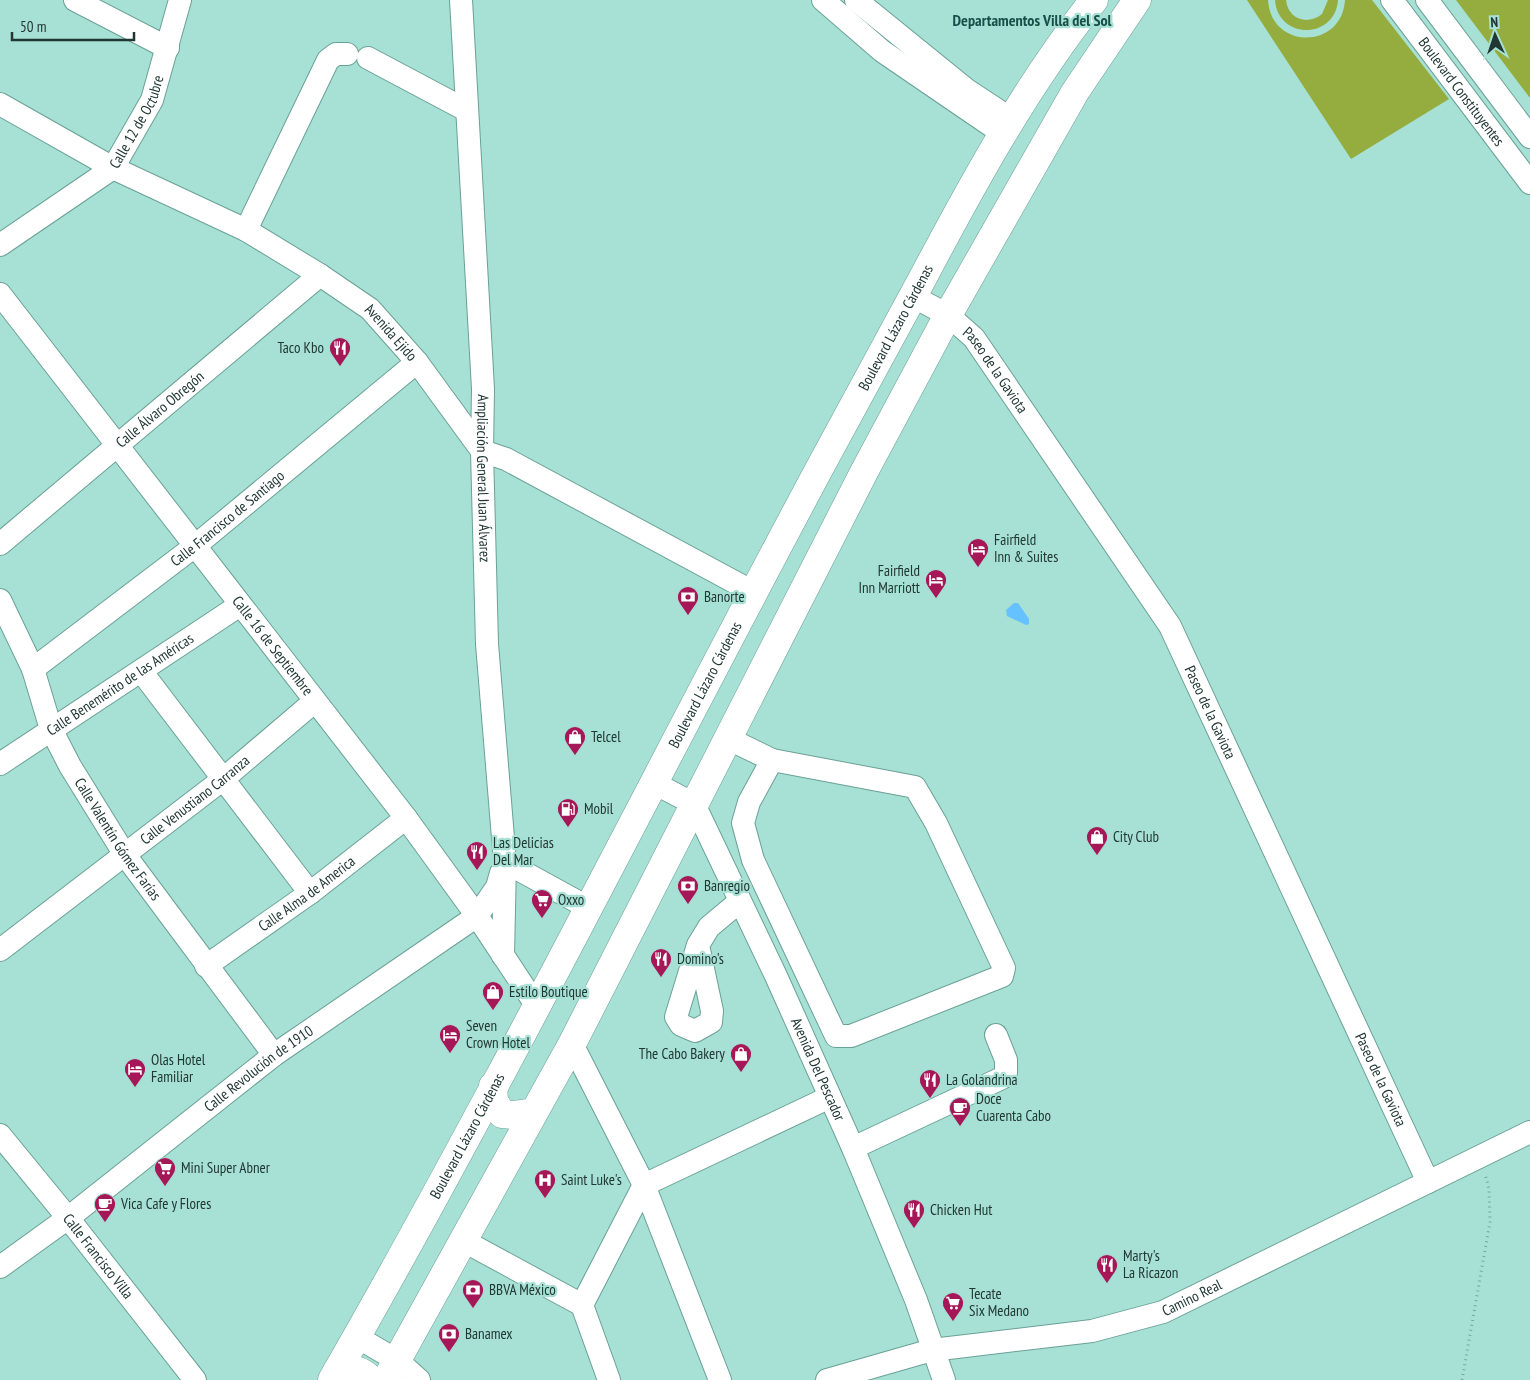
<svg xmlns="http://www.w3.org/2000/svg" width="1530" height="1380" font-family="'PT Sans Narrow',sans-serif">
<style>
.green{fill:#94ad3e}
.water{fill:#65c1ff}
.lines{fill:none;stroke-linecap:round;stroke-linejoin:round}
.minor-casing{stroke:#6aa196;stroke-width:24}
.major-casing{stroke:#6aa196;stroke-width:29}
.path{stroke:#79a69d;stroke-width:3;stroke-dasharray:1 4;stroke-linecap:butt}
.minor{stroke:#fff;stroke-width:22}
.major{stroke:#fff;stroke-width:28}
.labels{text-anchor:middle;stroke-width:4.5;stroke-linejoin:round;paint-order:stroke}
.street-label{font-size:15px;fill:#203733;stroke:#a7e0d4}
.poi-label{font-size:15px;fill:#203733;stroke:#a7e0d4;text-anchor:start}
.neighbourhood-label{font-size:16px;font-weight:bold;fill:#185048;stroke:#a7e0d4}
</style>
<rect width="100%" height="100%" fill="#a7e0d4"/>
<g class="green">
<path d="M1247,0H1268C1271,50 1342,50 1345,0H1372L1449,99L1351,159Z"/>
<path d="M1275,0H1286C1288,19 1307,26 1322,14L1328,0H1338C1335,40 1278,40 1275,0Z"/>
<path d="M1456,0H1530V98Z"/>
</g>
<path class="water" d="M1014,603H1018L1029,619V624L1026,625L1007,616L1006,610Z"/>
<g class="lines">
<g class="minor-casing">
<g id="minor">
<path d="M75,0L168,48"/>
<path id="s1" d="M461,0L483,389L482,451L487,644L505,862L503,956"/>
<path d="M823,0L882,51L1002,133"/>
<path d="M856,0L967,90L1011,119"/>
<path id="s2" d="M1392,0L1530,183"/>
<path d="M1427,0L1530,137"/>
<path d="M368,58L466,110"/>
<path id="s3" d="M0,104L113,168L246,230L320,275L370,309L417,362L482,451L506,459L753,592"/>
<path d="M246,230L328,60L336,54H347"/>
<path id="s4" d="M0,245L113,168L152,100L180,0"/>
<path id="s5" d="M0,294L406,818L477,916L536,1005"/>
<path id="s6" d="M912,296L948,315L974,338L1170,626L1428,1182"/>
<path id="s7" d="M0,544L320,275"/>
<path id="s8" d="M0,600L33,669L51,729L70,766L125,855L274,1055"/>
<path id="s9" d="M33,669L195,546L417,362"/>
<path d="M141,671L310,893"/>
<path d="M729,739L772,760"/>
<path d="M772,760L915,787L936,823L1004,968L1002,976L851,1036H836L753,860L743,823L749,802Z"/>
<path id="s10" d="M0,764L240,605"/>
<path id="s11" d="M654,783L694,804L776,976L853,1148L916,1300L944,1380"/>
<path d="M505,862L587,907"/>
<path d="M698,945L712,1011L711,1022L695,1031L681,1025L676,1017L698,945L709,927L739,902"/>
<path id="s12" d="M0,950L222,780L315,701"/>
<path id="s13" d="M206,966L310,893L406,818"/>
<path d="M572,1044L644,1185L830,1097"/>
<path id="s14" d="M0,1135L68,1218L195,1380"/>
<path d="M853,1148L1002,1078L1006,1073V1060L996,1035"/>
<path d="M464,1241L582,1305L609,1380"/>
<path id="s15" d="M0,1267L68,1218L274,1055L477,916L497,887L501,873"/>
<path d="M582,1305L644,1185L720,1380"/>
<path d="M357,1337L398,1361L419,1380"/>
<path id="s16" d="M827,1380L932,1350L1092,1331L1163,1312L1530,1132"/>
</g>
</g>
<g class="major-casing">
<g id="major">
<path d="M493,1086L494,1101L502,1114L513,1115L534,1112"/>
<path d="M337,1371C351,1367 361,1369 371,1380"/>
<path id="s17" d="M332,1380C503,1082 656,774 818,471C852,409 886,346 920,283C972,185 1025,87 1094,0"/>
<path d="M386,1380L572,1044L864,472L948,315L1075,92L1137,0"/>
</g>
</g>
<path class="path" d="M1462,1380L1490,1222L1489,1189L1485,1174"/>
<use href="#minor" class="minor"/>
<use href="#major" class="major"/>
</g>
<defs>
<g id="restaurant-pin" transform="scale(1.125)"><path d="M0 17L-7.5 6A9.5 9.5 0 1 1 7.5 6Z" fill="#a61758" stroke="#a7e0d4"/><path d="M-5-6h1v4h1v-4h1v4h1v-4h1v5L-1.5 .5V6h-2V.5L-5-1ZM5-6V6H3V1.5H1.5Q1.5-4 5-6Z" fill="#fff"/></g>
<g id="hotel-pin" transform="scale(1.125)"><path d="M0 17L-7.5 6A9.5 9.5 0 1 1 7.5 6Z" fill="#a61758" stroke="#a7e0d4"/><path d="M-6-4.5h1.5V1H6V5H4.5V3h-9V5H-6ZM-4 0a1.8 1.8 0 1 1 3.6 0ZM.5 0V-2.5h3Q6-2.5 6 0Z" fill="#fff"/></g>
<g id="bank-pin" transform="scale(1.125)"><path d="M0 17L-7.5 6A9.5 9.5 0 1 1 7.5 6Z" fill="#a61758" stroke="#a7e0d4"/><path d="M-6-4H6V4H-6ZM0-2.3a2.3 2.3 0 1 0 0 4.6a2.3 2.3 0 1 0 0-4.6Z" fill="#fff"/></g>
<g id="shop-pin" transform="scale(1.125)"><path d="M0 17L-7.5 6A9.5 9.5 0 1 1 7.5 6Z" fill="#a61758" stroke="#a7e0d4"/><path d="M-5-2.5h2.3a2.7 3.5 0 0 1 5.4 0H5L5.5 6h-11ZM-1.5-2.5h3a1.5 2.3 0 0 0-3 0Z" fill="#fff"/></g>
<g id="fuel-pin" transform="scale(1.125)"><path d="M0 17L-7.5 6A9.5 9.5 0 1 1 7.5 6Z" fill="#a61758" stroke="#a7e0d4"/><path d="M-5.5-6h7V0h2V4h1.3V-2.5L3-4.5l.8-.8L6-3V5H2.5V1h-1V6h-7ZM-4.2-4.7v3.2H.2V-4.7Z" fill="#fff"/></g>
<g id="supermarket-pin" transform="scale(1.125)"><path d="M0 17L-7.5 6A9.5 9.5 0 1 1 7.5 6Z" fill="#a61758" stroke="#a7e0d4"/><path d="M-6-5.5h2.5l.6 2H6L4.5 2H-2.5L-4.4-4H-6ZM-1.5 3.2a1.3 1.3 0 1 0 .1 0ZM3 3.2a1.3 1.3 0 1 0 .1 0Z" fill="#fff"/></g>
<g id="cafe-pin" transform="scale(1.125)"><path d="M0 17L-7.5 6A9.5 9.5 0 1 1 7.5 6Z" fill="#a61758" stroke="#a7e0d4"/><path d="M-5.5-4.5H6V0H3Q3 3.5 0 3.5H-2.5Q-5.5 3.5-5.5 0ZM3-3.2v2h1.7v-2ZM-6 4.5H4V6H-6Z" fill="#fff"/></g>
<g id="hospital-pin" transform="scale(1.125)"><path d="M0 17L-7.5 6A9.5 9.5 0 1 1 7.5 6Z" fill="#a61758" stroke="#a7e0d4"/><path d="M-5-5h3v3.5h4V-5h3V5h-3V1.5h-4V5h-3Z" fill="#fff"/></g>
</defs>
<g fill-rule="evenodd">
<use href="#restaurant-pin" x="340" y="348"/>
<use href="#hotel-pin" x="978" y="549"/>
<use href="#hotel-pin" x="936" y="580"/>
<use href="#bank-pin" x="688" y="597"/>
<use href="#shop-pin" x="575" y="737"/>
<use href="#fuel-pin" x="568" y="809"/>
<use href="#shop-pin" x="1097" y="837"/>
<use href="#restaurant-pin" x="477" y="852"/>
<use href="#bank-pin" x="688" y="886"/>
<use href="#supermarket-pin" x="542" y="900"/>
<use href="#restaurant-pin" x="661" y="959"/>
<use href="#shop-pin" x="493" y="992"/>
<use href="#hotel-pin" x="450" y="1035"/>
<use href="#shop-pin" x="741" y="1054"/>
<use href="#hotel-pin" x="135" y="1069"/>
<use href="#restaurant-pin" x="930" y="1080"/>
<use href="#cafe-pin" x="960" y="1108"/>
<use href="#supermarket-pin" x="165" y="1168"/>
<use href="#hospital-pin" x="545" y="1180"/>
<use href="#cafe-pin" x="105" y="1204"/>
<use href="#restaurant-pin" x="914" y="1210"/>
<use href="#restaurant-pin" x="1107" y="1265"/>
<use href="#bank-pin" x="473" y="1290"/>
<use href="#supermarket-pin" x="953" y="1303"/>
<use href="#bank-pin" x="449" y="1334"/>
</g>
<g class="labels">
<g class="street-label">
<text dy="5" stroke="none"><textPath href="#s2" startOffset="115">Boulevard Constituyentes</textPath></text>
<text dy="5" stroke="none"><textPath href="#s4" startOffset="189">Calle 12 de Octubre</textPath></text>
<text dy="5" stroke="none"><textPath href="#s17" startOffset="1194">Boulevard Lázaro Cárdenas</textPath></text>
<text dy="5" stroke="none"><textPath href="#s3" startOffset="455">Avenida Ejido</textPath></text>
<text dy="5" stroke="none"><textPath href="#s6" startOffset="114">Paseo de la Gaviota</textPath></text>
<text dy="5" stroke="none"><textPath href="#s7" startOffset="209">Calle Álvaro Obregón</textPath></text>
<text dy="5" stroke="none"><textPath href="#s1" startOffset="479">Ampliación General Juan Álvarez</textPath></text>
<text dy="5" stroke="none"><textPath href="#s9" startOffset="246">Calle Francisco de Santiago</textPath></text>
<text dy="5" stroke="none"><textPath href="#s5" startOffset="445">Calle 16 de Septiembre</textPath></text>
<text dy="5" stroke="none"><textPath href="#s10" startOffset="144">Calle Benemérito de las Américas</textPath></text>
<text dy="5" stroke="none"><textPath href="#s17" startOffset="789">Boulevard Lázaro Cárdenas</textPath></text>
<text dy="5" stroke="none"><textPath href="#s6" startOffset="519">Paseo de la Gaviota</textPath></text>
<text dy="5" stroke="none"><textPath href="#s12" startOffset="246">Calle Venustiano Carranza</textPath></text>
<text dy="5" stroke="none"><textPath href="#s8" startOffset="268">Calle Valentín Gómez Farías</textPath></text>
<text dy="5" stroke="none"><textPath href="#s13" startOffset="124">Calle Alma de America</textPath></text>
<text dy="5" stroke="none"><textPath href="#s11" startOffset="338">Avenida Del Pescador</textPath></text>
<text dy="5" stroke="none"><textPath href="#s15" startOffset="326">Calle Revolución de 1910</textPath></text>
<text dy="5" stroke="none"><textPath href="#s6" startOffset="924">Paseo de la Gaviota</textPath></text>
<text dy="5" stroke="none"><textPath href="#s17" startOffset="279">Boulevard Lázaro Cárdenas</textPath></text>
<text dy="5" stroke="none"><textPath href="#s14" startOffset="156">Calle Francisco Villa</textPath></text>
<text dy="5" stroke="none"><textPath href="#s16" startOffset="376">Camino Real</textPath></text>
</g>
<g class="poi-label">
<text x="324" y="353" text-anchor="end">Taco Kbo</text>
<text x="994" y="545">Fairfield<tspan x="994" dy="17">Inn &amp; Suites</tspan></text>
<text x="920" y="576" text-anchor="end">Fairfield<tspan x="920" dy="17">Inn Marriott</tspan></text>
<text x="704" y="602">Banorte</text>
<text x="591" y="742">Telcel</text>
<text x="584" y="814">Mobil</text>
<text x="1113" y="842">City Club</text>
<text x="493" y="848">Las Delicias<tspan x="493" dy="17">Del Mar</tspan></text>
<text x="704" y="891">Banregio</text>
<text x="558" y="905">Oxxo</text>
<text x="677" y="964">Domino's</text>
<text x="509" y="997">Estilo Boutique</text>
<text x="466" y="1031">Seven<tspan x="466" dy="17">Crown Hotel</tspan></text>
<text x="725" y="1059" text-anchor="end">The Cabo Bakery</text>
<text x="151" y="1065">Olas Hotel<tspan x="151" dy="17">Familiar</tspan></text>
<text x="946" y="1085">La Golandrina</text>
<text x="976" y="1104">Doce<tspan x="976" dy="17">Cuarenta Cabo</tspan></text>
<text x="181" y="1173">Mini Super Abner</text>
<text x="561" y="1185">Saint Luke's</text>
<text x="121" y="1209">Vica Cafe y Flores</text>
<text x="930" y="1215">Chicken Hut</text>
<text x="1123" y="1261">Marty's<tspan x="1123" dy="17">La Ricazon</tspan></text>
<text x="489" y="1295">BBVA México</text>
<text x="969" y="1299">Tecate<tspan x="969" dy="17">Six Medano</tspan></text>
<text x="465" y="1339">Banamex</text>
</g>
<g class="neighbourhood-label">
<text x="1032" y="26">Departamentos Villa del Sol</text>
</g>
</g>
<g transform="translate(1495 35) rotate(357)" stroke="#a7e0d4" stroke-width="4" paint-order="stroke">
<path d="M0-4L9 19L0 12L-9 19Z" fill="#203733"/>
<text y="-8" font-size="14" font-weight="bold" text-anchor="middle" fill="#203733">N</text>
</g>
<path d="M12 32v8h122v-8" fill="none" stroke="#203733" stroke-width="2.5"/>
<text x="20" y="32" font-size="15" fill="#203733" stroke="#a7e0d4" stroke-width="4" paint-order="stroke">50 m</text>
</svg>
